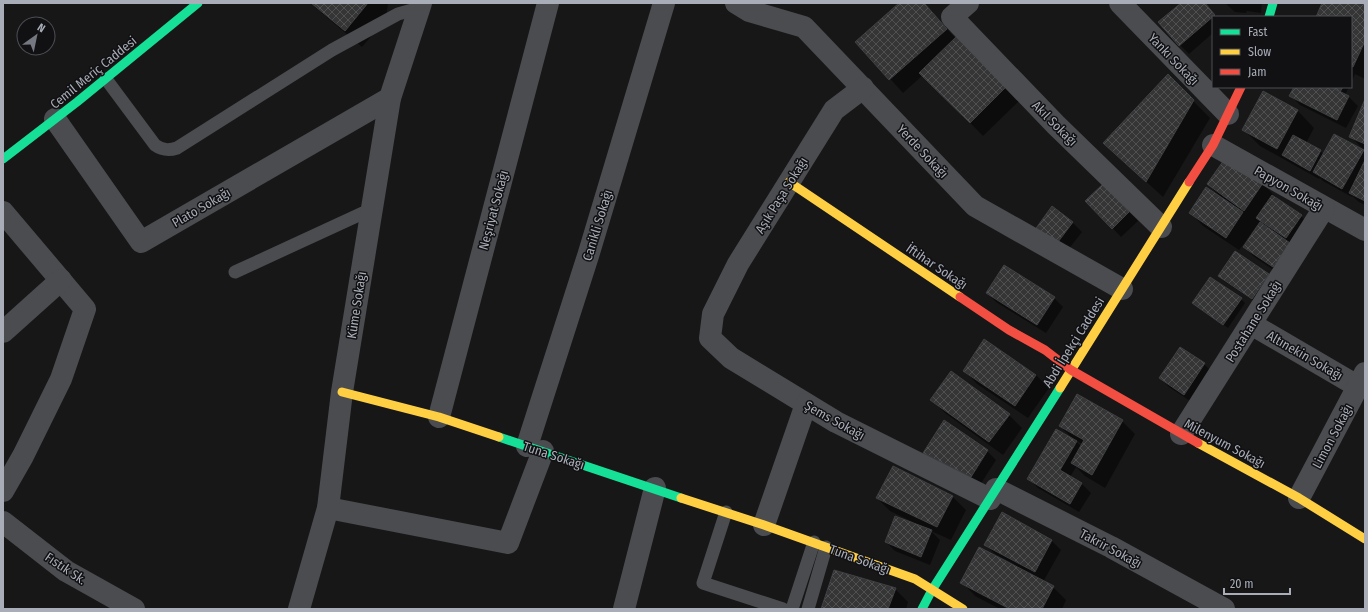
<svg xmlns="http://www.w3.org/2000/svg" width="1368" height="612" font-family="'Fira Sans Condensed',sans-serif">
<style>
.shadow{fill:#0007;fill-rule:evenodd}
.building{fill:url(#building-cross-hatch);stroke:#3f4043}
.lines{fill:none;stroke-linecap:round;stroke-linejoin:round}
.lane{stroke:#4b4c50;stroke-width:13}
.street{stroke:#4b4c50;stroke-width:22}
.fast{stroke:#16e098;stroke-width:9}
.slow{stroke:#ffcf43;stroke-width:9}
.jam{stroke:#f24e42;stroke-width:9}
.labels{text-anchor:middle;stroke-width:3;stroke-linejoin:round;paint-order:stroke}
.street-label{font-size:13px;fill:#a8adb8;stroke:#111113}
</style>
<defs>
<pattern id="building-cross-hatch" width="8" height="8" patternUnits="userSpaceOnUse"><rect width="8" height="8" fill="#353536"/><path d="M0 0l8 8M0 8l8-8" fill="none" stroke="#4f5051"/></pattern>
</defs>
<rect width="100%" height="100%" fill="#171717"/>
<g class="shadow">
<path d="M310,3H388L386,19L362,47Z"/>
<path d="M901,3H924L956,39L1020,100L983,136L923,75L903,93L857,42Z"/>
<path d="M1182,3H1205L1217,17H1213V33L1189,54L1180,45Z"/>
<path d="M1225,3H1262L1261,13L1247,11L1246,13L1235,12Z"/>
<path d="M1323,3H1365V79L1355,74L1351,83V17H1317Z"/>
<path d="M1168,76L1210,118L1163,197L1104,143Z"/>
<path d="M1295,87H1349L1345,95L1349,97L1358,106L1346,128L1300,105L1291,96Z"/>
<path d="M1264,92L1298,111L1314,128L1306,143L1320,151L1324,155L1334,135L1365,152V205L1359,202L1352,196V197L1323,181L1320,178L1319,179L1260,146L1243,129Z"/>
<path d="M1365,102V151L1350,136Z"/>
<path d="M1208,184H1263L1281,202L1301,216L1310,225L1282,276L1253,256L1243,245L1239,250L1203,226L1190,212L1222,198ZM1257,225L1258,226L1244,246L1243,245Z"/>
<path d="M1103,186L1138,221L1121,237L1087,201Z"/>
<path d="M1053,208L1073,223L1082,232L1064,255L1044,239Z"/>
<path d="M1268,275L1273,279L1257,303L1224,281L1219,276Z"/>
<path d="M987,293L1054,298L1063,307L1046,333L996,302Z"/>
<path d="M1241,299L1245,303L1228,328L1194,303Z"/>
<path d="M1204,364L1213,373L1193,403L1169,387L1160,378Z"/>
<path d="M964,370L1036,375L1049,388L1028,418L977,384Z"/>
<path d="M932,400L1009,415L1022,428L1003,455L945,413Z"/>
<path d="M1122,421L1135,434L1105,488L1085,476L1076,467L1070,477L1082,484L1091,493L1079,512L1038,488L1029,479L1074,440L1060,426ZM1075,440L1082,444L1081,446Z"/>
<path d="M987,451L996,460L980,485L933,461L925,452Z"/>
<path d="M953,497L966,510L951,540L931,531L940,540L930,565L895,551L886,542L913,522L890,511L877,498Z"/>
<path d="M1002,514L1052,541L1061,550L1043,582L1053,587L1066,600L1062,609H1013L976,590V592L1008,609H1000L975,596L962,582L1013,566L1014,564L995,554L986,545Z"/>
<path d="M895,589L908,602L906,609H822Z"/>
</g>
<g class="building">
<path d="M311,3H368L345,31Z"/>
<path d="M899,3H924L947,29L889,80L855,42Z"/>
<path d="M1181,3H1205L1215,15L1179,46L1158,22Z"/>
<path d="M1322,3H1365V41L1353,67L1351,66V17H1316Z"/>
<path d="M958,35L1007,86L970,123L919,73Z"/>
<path d="M1168,74L1194,100L1146,182L1103,143Z"/>
<path d="M1294,87H1331L1349,96L1337,120L1289,96Z"/>
<path d="M1331,87H1343L1340,92Z"/>
<path d="M1263,91L1298,110L1277,149L1242,130Z"/>
<path d="M1365,99V144L1349,137Z"/>
<path d="M1334,134L1364,150L1342,189L1313,172Z"/>
<path d="M1293,135L1321,150L1310,171L1282,155Z"/>
<path d="M1226,157L1263,183L1244,211L1207,184Z"/>
<path d="M1365,160V201L1349,193Z"/>
<path d="M1103,184L1129,212L1112,229L1085,201Z"/>
<path d="M1206,187L1243,212L1226,238L1189,213Z"/>
<path d="M1272,195L1302,215L1286,238L1256,218Z"/>
<path d="M1052,206L1073,222L1055,246L1034,231Z"/>
<path d="M1260,222L1290,243L1273,267L1243,247Z"/>
<path d="M1235,251L1269,274L1252,299L1218,276Z"/>
<path d="M1004,265L1055,297L1037,325L986,293Z"/>
<path d="M1210,277L1242,298L1223,325L1192,303Z"/>
<path d="M984,339L1036,375L1015,406L963,371Z"/>
<path d="M1180,347L1205,363L1184,395L1159,378Z"/>
<path d="M951,371L1010,414L989,442L930,400Z"/>
<path d="M1077,394L1123,420L1092,475L1071,463L1084,440L1059,426Z"/>
<path d="M944,420L988,450L971,477L923,453Z"/>
<path d="M1056,429L1077,441L1060,470L1082,483L1070,504L1027,479Z"/>
<path d="M893,466L953,496L937,527L876,498Z"/>
<path d="M1002,512L1052,540L1035,572L984,545Z"/>
<path d="M895,516L932,530L921,557L885,542Z"/>
<path d="M979,547L1054,586L1042,609H1010L960,583Z"/>
<path d="M834,570L896,588L888,609H821Z"/>
</g>
<g class="lines">
<g class="lane">
<path d="M106,79L155,145C162,150 168,151 177,148L332,50L398,14L419,8"/>
<path d="M235,272L363,213L371,214"/>
<path d="M726,512L703,583L783,609"/>
<path d="M792,609L814,542"/>
<path d="M808,609L826,547"/>
</g>
<g class="street">
<path d="M736,3L749,11L804,27L975,206L1122,289"/>
<path d="M968,3L952,17L1056,125L1161,227"/>
<path d="M1120,3L1228,114"/>
<path d="M863,88L834,110L738,264L713,314L710,338L731,358L836,422L990,499"/>
<path d="M55,119L141,242L390,98"/>
<path d="M1213,145L1365,230"/>
<path d="M3,212L85,309L61,379L23,456L3,491"/>
<path d="M1251,324L1359,387"/>
<path d="M3,332L61,280"/>
<path d="M439,417L548,3"/>
<path d="M1181,434L1324,208"/>
<path d="M527,446L588,256L664,3"/>
<path d="M996,489L1111,547L1224,609"/>
<path d="M1299,498L1365,373"/>
<path d="M328,508L508,543L543,451"/>
<path d="M3,522L66,571L134,609"/>
<path d="M764,525L806,404"/>
<path d="M299,609L328,508L342,392L390,98L421,3"/>
<path d="M624,609L655,488"/>
</g>
<g class="fast">
<path d="M1269,17L1273,3"/>
<path d="M3,159L77,102L198,3"/>
<path d="M499,437L681,498"/>
<path d="M922,609L932,590L1060,388"/>
</g>
<g class="slow">
<path d="M789,182L960,297"/>
<path d="M1060,388L1189,182"/>
<path d="M342,392L439,417L499,437"/>
<path d="M1198,443L1299,498L1365,539"/>
<path d="M681,498L764,525L915,579L963,609"/>
</g>
<g class="jam">
<path d="M1189,182L1213,145L1241,87"/>
<path d="M960,297L1009,330L1045,350L1071,370L1198,443"/>
</g>
</g>
<g class="labels">
<g class="street-label">
<text transform="translate(1174 59) rotate(46)" y="5">Yankı Sokağı</text>
<text transform="translate(93 72) rotate(-39)" y="5">Cemil Meriç Caddesi</text>
<text transform="translate(1055 123) rotate(45)" y="5">Akıl Sokağı</text>
<text transform="translate(923 151) rotate(47)" y="5">Yerde Sokağı</text>
<text transform="translate(1289 188) rotate(30)" y="5">Papyon Sokağı</text>
<text transform="translate(781 195) rotate(-58)" y="5">Aşık Paşa Sokağı</text>
<text transform="translate(201 207) rotate(-30)" y="5">Plato Sokağı</text>
<text transform="translate(493 210) rotate(-75)" y="5">Neşriyat Sokağı</text>
<text transform="translate(597 225) rotate(-73)" y="5">Canikli Sokağı</text>
<text transform="translate(937 266) rotate(34)" y="5">İftihar Sokağı</text>
<text transform="translate(356 305) rotate(-81)" y="5">Küme Sokağı</text>
<text transform="translate(1253 321) rotate(-58)" y="5">Postahane Sokağı</text>
<text transform="translate(1073 342) rotate(-58)" y="5">Abdi İpekçi Caddesi</text>
<text transform="translate(1305 355) rotate(30)" y="5">Altınekin Sokağı</text>
<text transform="translate(835 420) rotate(29)" y="5">Şems Sokağı</text>
<text transform="translate(1332 436) rotate(-62)" y="5">Limon Sokağı</text>
<text transform="translate(1225 443) rotate(28)" y="5">Milenyum Sokağı</text>
<text transform="translate(554 455) rotate(18)" y="5">Tuna Sokağı</text>
<text transform="translate(1111 548) rotate(28)" y="5">Takrir Sokağı</text>
<text transform="translate(860 559) rotate(20)" y="5">Tuna Sokağı</text>
<text transform="translate(66 568) rotate(34)" y="5">Fıstık Sk.</text>
</g>
</g>
<rect width="1368" height="612" fill="none" stroke="#a8adb8" stroke-width="8"/>
<rect x="1212" y="16" width="140" height="72" fill="#111113" stroke="#4d4f55"/>
<rect x="1220" y="29" width="20" height="6" fill="#16e098" stroke="#4d4f55"/>
<text x="1248" y="36" font-size="12" fill="#a8adb8">Fast</text>
<rect x="1220" y="49" width="20" height="6" fill="#ffcf43" stroke="#4d4f55"/>
<text x="1248" y="56" font-size="12" fill="#a8adb8">Slow</text>
<rect x="1220" y="69" width="20" height="6" fill="#f24e42" stroke="#4d4f55"/>
<text x="1248" y="76" font-size="12" fill="#a8adb8">Jam</text>
<g transform="translate(36 36) rotate(33)"><circle r="19" fill="#111113" stroke="#4d4f55"/>
<path d="M0-3L7 15L0 10L-7 15Z" fill="#757880"/>
<text y="-6" font-size="11" font-weight="bold" text-anchor="middle" fill="#a8adb8">N</text>
</g>
<path d="M1224 588v6h66v-6" fill="none" stroke="#a8adb8" stroke-width="2"/>
<text x="1230" y="588" font-size="12" fill="#a8adb8" stroke="#111113" stroke-width="3" paint-order="stroke">20 m</text>
</svg>
